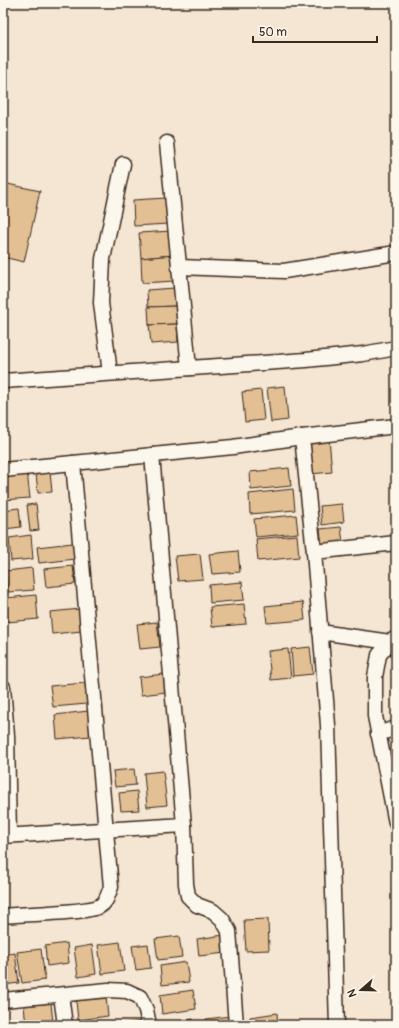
<svg xmlns="http://www.w3.org/2000/svg" width="399" height="1028" font-family="Pangolin,sans-serif">
<style>
.building{fill:#e3bf94;stroke:#3b2a1e}
.lines{fill:none;stroke-linecap:round;stroke-linejoin:round}
.minor-casing{stroke:#3b2a1e;stroke-width:17}
.minor{stroke:#fbf7ec;stroke-width:14}
</style>
<rect width="100%" height="100%" fill="#f4e6d2"/>
<filter id="ink" filterUnits="userSpaceOnUse"><feTurbulence type="fractalNoise" baseFrequency=".025" numOctaves="2"/><feDisplacementMap in="SourceGraphic" scale="8" xChannelSelector="R" yChannelSelector="G"/><feConvolveMatrix kernelMatrix="1 2 1 2 8 2 1 2 1" color-interpolation-filters="sRGB"/></filter>
<g filter="url(#ink)">
<g class="building">
<path d="M3,183L40,191L24,262L3,257Z"/>
<path d="M166,198L168,224L134,226L133,200Z"/>
<path d="M171,231L173,255L141,258L139,233Z"/>
<path d="M173,255L175,281L142,283L141,258Z"/>
<path d="M175,288L176,306L148,307L147,290Z"/>
<path d="M176,306L177,324L149,325L148,307Z"/>
<path d="M177,324L178,342L151,344L149,325Z"/>
<path d="M285,386L288,420L271,422L267,388Z"/>
<path d="M261,390L264,420L245,422L242,392Z"/>
<path d="M329,438L332,472L310,474L307,440Z"/>
<path d="M289,468L291,486L251,490L250,472Z"/>
<path d="M27,472L30,498L3,500V475Z"/>
<path d="M50,472L52,492L38,493L36,473Z"/>
<path d="M293,489L295,510L250,514L249,494Z"/>
<path d="M36,504L39,530L30,531L27,505Z"/>
<path d="M342,504L344,522L322,525L320,506Z"/>
<path d="M19,508L21,527L4,529L3,510Z"/>
<path d="M296,515L298,533L256,537L254,519Z"/>
<path d="M341,527L343,543L322,545L320,529Z"/>
<path d="M31,535L33,559L11,561L9,538Z"/>
<path d="M297,535L299,557L258,561L256,539Z"/>
<path d="M73,543L75,559L39,563L37,547Z"/>
<path d="M238,551L240,572L212,574L209,554Z"/>
<path d="M200,554L203,579L178,581L175,556Z"/>
<path d="M73,566L75,584L46,587L44,569Z"/>
<path d="M32,568L34,590L8,592L6,571Z"/>
<path d="M242,582L244,600L210,603L209,585Z"/>
<path d="M36,595L38,619L8,622L6,598Z"/>
<path d="M303,602L305,620L267,623L265,606Z"/>
<path d="M244,604L246,624L212,627L210,607Z"/>
<path d="M80,609L82,631L52,634L50,612Z"/>
<path d="M157,622L160,647L140,649L137,624Z"/>
<path d="M310,647L313,674L293,676L291,649Z"/>
<path d="M288,649L291,678L271,680L268,651Z"/>
<path d="M164,674L166,692L141,695L139,677Z"/>
<path d="M85,683L87,704L53,707L50,686Z"/>
<path d="M88,711L91,736L57,739L55,715Z"/>
<path d="M134,769L136,785L115,787L113,771Z"/>
<path d="M163,771L167,805L147,807L144,773Z"/>
<path d="M137,791L139,810L121,811L119,793Z"/>
<path d="M268,919L269,950L246,951L244,920Z"/>
<path d="M224,935L226,953L199,956L197,939Z"/>
<path d="M179,936L182,957L158,960L155,939Z"/>
<path d="M120,942L124,971L102,974L98,945Z"/>
<path d="M67,943L69,963L47,966L45,946Z"/>
<path d="M148,944L151,968L136,970L132,946Z"/>
<path d="M92,945L96,974L78,977L74,948Z"/>
<path d="M41,949L45,980L22,983L17,952Z"/>
<path d="M15,953L19,983L3,985V955Z"/>
<path d="M186,962L189,982L162,985L160,966Z"/>
<path d="M193,990L196,1009L162,1014L160,995Z"/>
<path d="M106,997L108,1016L78,1020L76,1001Z"/>
<path d="M51,1003L53,1024L26,1025L24,1006Z"/>
<path d="M277,1013L278,1025H251L250,1017Z"/>
<path d="M231,1016L233,1025H206V1019Z"/>
<path d="M193,1019L194,1025H168V1023Z"/>
<path d="M144,1021V1025H117V1024Z"/>
</g>
<g class="lines">
<g class="minor-casing">
<g id="minor">
<path d="M167,143L189,368"/>
<path d="M179,267L284,271L396,253"/>
<path d="M110,373L101,303L103,259L123,164"/>
<path d="M3,381L306,360L363,354L396,348"/>
<path d="M302,437L314,552L328,725L337,1025"/>
<path d="M3,470L233,447L302,437L396,426"/>
<path d="M314,552L396,543"/>
<path d="M320,632L390,642"/>
<path d="M396,638L390,642L379,655L375,677V716L396,823"/>
<path d="M3,687L7,736L9,835"/>
<path d="M378,734L396,728"/>
<path d="M184,825L186,884L188,896L197,905L213,911L222,919L229,931L236,1025"/>
<path d="M3,836L184,825L152,455"/>
<path d="M3,916C20,914 89,913 100,906C107,902 108,894 111,887L73,463"/>
<path d="M61,995L65,1025"/>
<path d="M3,1000L108,990L127,991L140,997L146,1010L149,1025"/>
</g>
</g>
<use href="#minor" class="minor"/>
</g>
</g>
<rect width="399" height="1028" fill="none" stroke="#fbf7ec" stroke-width="16"/>
<rect x="8" y="8" width="383" height="1012" fill="none" stroke="#3b2a1e" stroke-width="1.5" filter="url(#ink)"/>
<g transform="translate(361 990) rotate(250)" stroke="#fbf7ec" stroke-width="3" paint-order="stroke">
<path d="M0-3L7 15L0 10L-7 15Z" fill="#3b2a1e"/>
<text y="-6" font-size="11" font-weight="bold" text-anchor="middle" fill="#3b2a1e">N</text>
</g>
<path d="M253 36v6h124v-6" fill="none" stroke="#3b2a1e" stroke-width="2"/>
<text x="259" y="36" font-size="12" fill="#3b2a1e" stroke="#fbf7ec" stroke-width="3" paint-order="stroke">50 m</text>
</svg>
